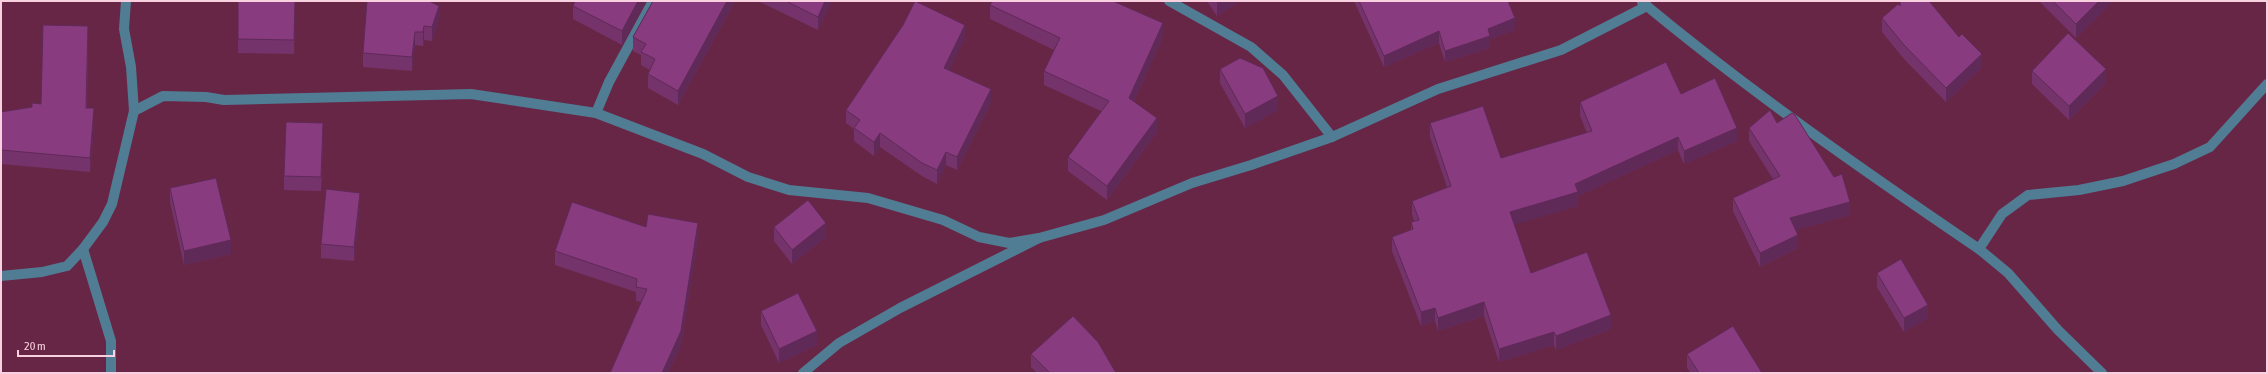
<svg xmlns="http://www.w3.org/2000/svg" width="2268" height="374" font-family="'Asap Condensed',sans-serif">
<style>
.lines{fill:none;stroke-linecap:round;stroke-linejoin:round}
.minor{stroke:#507c94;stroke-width:10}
.wall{fill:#75336c}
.shaded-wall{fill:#5f2958}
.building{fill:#883b7e;stroke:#5f2958}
</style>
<rect width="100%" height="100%" fill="#682646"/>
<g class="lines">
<g class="minor">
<path d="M126,1L124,29L131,67L134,111"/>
<path d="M1169,1L1251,47L1283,75L1332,137"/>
<path d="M1642,2C1749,91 1864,171 1979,249"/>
<path d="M596,113L609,82L653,1"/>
<path d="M83,249L111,341V373"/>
<path d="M1,276L42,272L67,266L83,249L103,222L112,204L134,111L163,96L206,97L224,100L471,94L596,113L703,154L748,177L789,190L868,198L943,220L979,237L1009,243L1039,238"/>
<path d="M803,373L839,343L900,308L1039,238L1104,220L1192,183L1251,165L1332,137L1438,89L1561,50L1647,6"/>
<path d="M2102,373L2058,330L2008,273L1979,249L2002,214L2028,195L2079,190L2123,181L2174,164L2210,147L2267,84"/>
</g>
</g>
<g class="wall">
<path d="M238,1H295L294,54L238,53Z"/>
<path d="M367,1L439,20L432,41L424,40L423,46L415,45L412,71L363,67V53Z"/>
<path d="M575,1H646L622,45L573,19V6Z"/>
<path d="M653,1H735L678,105L648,88V74L650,70L641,65V55L633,51V37Z"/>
<path d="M758,1H832L818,30Z"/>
<path d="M1207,1H1240L1217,16Z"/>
<path d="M1354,1H1508L1515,30L1490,39V48L1445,62L1439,43L1384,67Z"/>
<path d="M2039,1H2113L2076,38Z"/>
<path d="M990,5L1163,37L1134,101L1157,132L1107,200L1068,171V157L1101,111L1044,85V71L1054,50L990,19Z"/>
<path d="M1900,6L1982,67L1946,102L1904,59L1882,32V18Z"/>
<path d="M965,38L949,70L991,103L957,170L946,165L937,184L922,176L880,147L874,156L854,141V129L846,123V110Z"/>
<path d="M88,40L87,108L94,122L90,172L1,164V112L32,107L41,104Z"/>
<path d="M1220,69L1278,110L1245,128L1220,83Z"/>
<path d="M2032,71L2106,83L2069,120L2032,84Z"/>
<path d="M1681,94L1737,141L1684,164L1678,150L1578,196V206L1514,224L1531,273L1611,329L1556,350L1554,345L1499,362L1484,316L1438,331L1435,321L1421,326L1392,251V237L1411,230V222L1414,221L1412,214V201L1447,187L1430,137V123L1501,158L1587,133L1580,116V102Z"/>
<path d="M1777,123L1850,215L1796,230L1798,248L1760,267L1733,211V198L1773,179L1749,141V128Z"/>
<path d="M323,137L321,191L284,190V176Z"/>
<path d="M170,188L231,254L184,265L170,202Z"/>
<path d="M360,206L354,261L321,258V244Z"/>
<path d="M646,227L698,237L681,345L668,373H610L641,302L636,301V292L555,265V251Z"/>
<path d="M774,227L826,237L792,264L774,241Z"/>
<path d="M1877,273L1928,318L1904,332L1877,287Z"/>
<path d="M761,311L817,345L779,363L761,325Z"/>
<path d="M1031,354L1116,373H1037L1031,367Z"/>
<path d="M1687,354L1762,373H1691L1687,368Z"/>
</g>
<g class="shaded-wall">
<path d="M638,1H646L622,45V31Z"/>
<path d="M727,1H735L678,105V91Z"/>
<path d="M825,1H832L818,30V17Z"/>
<path d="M1218,1H1240L1217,16V2Z"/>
<path d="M2099,1H2113L2076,38V24Z"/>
<path d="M439,6V20L432,41V27Z"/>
<path d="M1515,18V30L1490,39V48L1445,62V51L1488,29Z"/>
<path d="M1163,23V37L1129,112V98Z"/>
<path d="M965,25V38L944,81V68Z"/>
<path d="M424,26V40L423,46V32Z"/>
<path d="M1439,31V43L1384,67V56Z"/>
<path d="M415,32V45L412,71V57Z"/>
<path d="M1982,54V67L1946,102V88Z"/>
<path d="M2106,69V83L2069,120V106Z"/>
<path d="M991,89V103L957,170V157Z"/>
<path d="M1278,96V110L1245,128V114Z"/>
<path d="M94,108V122L90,172V158Z"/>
<path d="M1157,118V132L1107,200V186Z"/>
<path d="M1737,128V141L1684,164V151Z"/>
<path d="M880,133V147L874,156V142Z"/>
<path d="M1678,137V150L1578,196V206L1510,226V212L1575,184Z"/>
<path d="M946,152V165L937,184V170Z"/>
<path d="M360,193V206L354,261V247Z"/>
<path d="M1850,202V215L1790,232V218Z"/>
<path d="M698,223V237L681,345L668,373H662Z"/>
<path d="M826,223V237L792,264V250Z"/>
<path d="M1798,235V248L1760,267V253Z"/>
<path d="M231,240V254L184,265V251Z"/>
<path d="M1484,302V316L1438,331V318Z"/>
<path d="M1928,305V318L1904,332V318Z"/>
<path d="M1435,308V321L1421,326V312Z"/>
<path d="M1611,315V329L1556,350V336Z"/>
<path d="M817,331V345L779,363V349Z"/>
<path d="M1554,332V345L1499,362V349Z"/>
</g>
<g class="building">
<path d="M238,1H295L294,40L238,39Z"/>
<path d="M367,1H429L439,6L432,27L424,26L423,32H415L412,57L363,53Z"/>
<path d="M575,1H638L622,31L573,6Z"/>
<path d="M653,1H727L678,91L648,74L655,59L641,52L646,44L633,37Z"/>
<path d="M786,1H825L818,17Z"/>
<path d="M915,1L965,25L944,68L991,89L957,157L946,152L937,170L922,163L880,133L874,142L854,128L860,120L846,110L903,25Z"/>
<path d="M992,1H1113L1163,23L1129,98L1157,118L1107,186L1068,157L1109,101L1044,71L1060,38L990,5Z"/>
<path d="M1359,1H1508L1515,18L1488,29L1490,36L1445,51L1439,31L1384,56Z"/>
<path d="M1902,1H1929L1959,37L1962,34L1982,54L1946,88L1904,45L1882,18L1898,4L1900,6V3Z"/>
<path d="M2053,1H2099L2076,24Z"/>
<path d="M43,25L88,26L86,108H94L90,158L1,150V112L32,107V103L41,104Z"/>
<path d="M2068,33L2106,69L2069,106L2032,71Z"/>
<path d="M1240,58L1263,68L1278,96L1245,114L1220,69Z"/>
<path d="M1666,62L1681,94L1715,78L1737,128L1684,151L1678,137L1575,184L1578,192L1510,212L1531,273L1587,252L1611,315L1556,336L1554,332L1499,349L1484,302L1438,318L1435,308L1421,312L1392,237L1413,229L1411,222L1419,220L1412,201L1451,186L1430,123L1483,106L1501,158L1592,131L1580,102Z"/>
<path d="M1770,110L1777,123L1792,113L1795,115L1834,177L1842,174L1850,202L1790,218L1798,235L1760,253L1733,198L1780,176L1749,128Z"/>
<path d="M286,122L323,123L321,177L284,176Z"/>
<path d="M216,178L231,240L184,251L170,188Z"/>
<path d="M326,189L360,193L354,247L321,244Z"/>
<path d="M808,200L826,223L792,250L774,227Z"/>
<path d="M572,202L646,227L648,214L698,223L681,331L662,373H610L647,289L636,287L637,279L555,251Z"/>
<path d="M1901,259L1928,305L1904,318L1877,273Z"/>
<path d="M798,293L817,331L779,349L761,311Z"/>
<path d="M1073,316L1098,342L1116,373H1050L1031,354Z"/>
<path d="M1733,326L1762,373H1699L1687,354Z"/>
</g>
<rect width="2268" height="374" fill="none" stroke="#f9d0e0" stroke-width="4"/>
<path d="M18 350v6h96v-6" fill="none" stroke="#f9d0e0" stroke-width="2"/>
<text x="24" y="350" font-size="12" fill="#f9d0e0" stroke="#682646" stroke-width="3" paint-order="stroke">20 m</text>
</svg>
